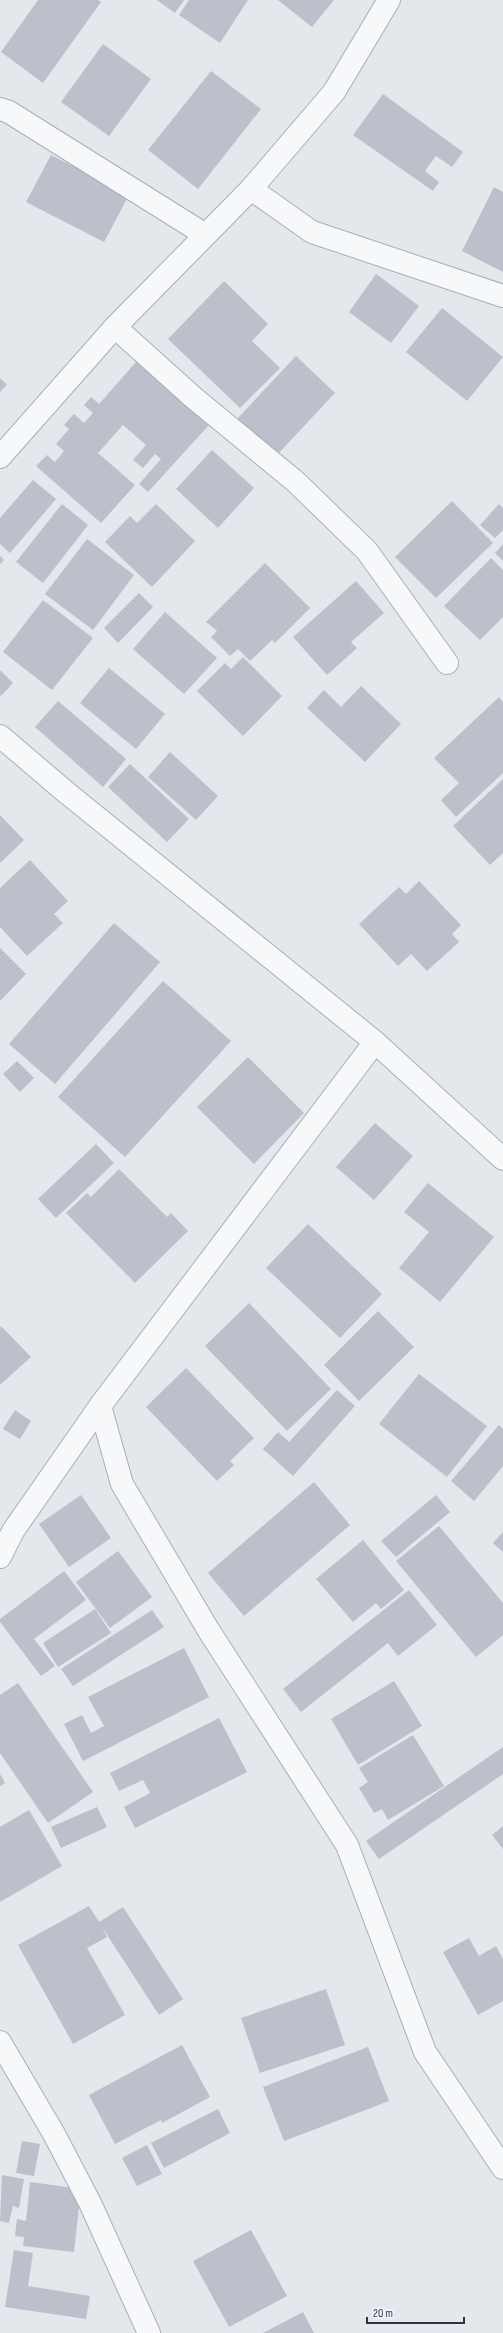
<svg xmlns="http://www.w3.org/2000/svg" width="503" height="2333" font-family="'Sofia Sans Condensed',sans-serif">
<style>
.building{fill:#bbc0ca}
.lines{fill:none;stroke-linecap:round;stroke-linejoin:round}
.minor-casing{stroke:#a9aeb7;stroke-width:24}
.minor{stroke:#f7f8fa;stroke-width:22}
</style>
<rect width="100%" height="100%" fill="#e4e7ec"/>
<g class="building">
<path d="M38,0H98L101,2L43,83L1,52Z"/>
<path d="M157,0H184L175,13Z"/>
<path d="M189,0H248L220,43L179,15Z"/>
<path d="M278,0H334L312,27Z"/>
<path d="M103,44L151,79L109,136L61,102Z"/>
<path d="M211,71L261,109L198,189L148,150Z"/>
<path d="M383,94L463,152L452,167L436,156L425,171L439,182L433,191L353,135Z"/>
<path d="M51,155L129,195L104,242L26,202Z"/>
<path d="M494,187L503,192V272L462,251Z"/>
<path d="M376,274L419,306L391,343L349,312Z"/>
<path d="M224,281L268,324L252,341L280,368L240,408L168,339Z"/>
<path d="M442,308L503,357L467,401L406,352Z"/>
<path d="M296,356L335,393L276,456L237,419Z"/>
<path d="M137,361L209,425L148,492L139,484L161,459L155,454L143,468L133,460L146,445L123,425L98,453L135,485L101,523L36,466L47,455L55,462L64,451L56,444L69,429L64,425L74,414L84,423L93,413L84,405L91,397L99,404Z"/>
<path d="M0,378L7,385L0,392Z"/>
<path d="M212,450L254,488L218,528L176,489Z"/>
<path d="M33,480L56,499L10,553L0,544V518Z"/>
<path d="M452,501L493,543L436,598L395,557Z"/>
<path d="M62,504L88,525L43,583L16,562Z"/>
<path d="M156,504L195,541L152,587L105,542L130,516L137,523Z"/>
<path d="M499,504L503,508V530L495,538L480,525Z"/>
<path d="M87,539L134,575L93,630L45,594Z"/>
<path d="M503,544V561L495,553Z"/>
<path d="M0,556L4,560L0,564Z"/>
<path d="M491,558L503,570V617L480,640L444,606Z"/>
<path d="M265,563L310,608L275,643L272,640L250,661L238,649L230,656L211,637L217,631L206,622Z"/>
<path d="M356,581L384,613L351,642L357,648L327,675L293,637Z"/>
<path d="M139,593L153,607L118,643L104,628Z"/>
<path d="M43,600L93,638L52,690L3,652Z"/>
<path d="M165,612L217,658L184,694L133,649Z"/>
<path d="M243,657L282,696L243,736L197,691L225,663L231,669Z"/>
<path d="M109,668L165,714L136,749L80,703Z"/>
<path d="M0,670L13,683L1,696L0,695Z"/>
<path d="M361,686L401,724L365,762L307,708L324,690L341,707Z"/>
<path d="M499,697L503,702V773L456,817L441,800L459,783L434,758Z"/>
<path d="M58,701L126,759L103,787L35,727Z"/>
<path d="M170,752L218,796L196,820L148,777Z"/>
<path d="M130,764L189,819L167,842L108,787Z"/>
<path d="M503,779V853L490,865L453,826Z"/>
<path d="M0,815L24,840L0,863Z"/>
<path d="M30,860L68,901L54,914L63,923L27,956L0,927V888Z"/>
<path d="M419,881L461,925L452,934L459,942L427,971L411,954L398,966L359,924L399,887L406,894Z"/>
<path d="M114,923L160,962L55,1084L9,1044Z"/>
<path d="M0,948L26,974L0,1001Z"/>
<path d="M163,981L231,1041L125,1157L58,1097Z"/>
<path d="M248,1057L304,1113L254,1164L197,1107Z"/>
<path d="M17,1061L34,1078L20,1092L3,1074Z"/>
<path d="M375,1123L413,1156L374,1200L336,1167Z"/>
<path d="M96,1144L114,1163L56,1218L38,1199Z"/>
<path d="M119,1169L167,1217L171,1213L188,1231L135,1283L66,1213L87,1193L91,1197Z"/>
<path d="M428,1183L494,1237L440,1302L399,1268L429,1232L404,1212Z"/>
<path d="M308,1224L382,1294L340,1338L266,1268Z"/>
<path d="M249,1303L331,1389L287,1431L205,1346Z"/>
<path d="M378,1311L414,1347L359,1401L324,1365Z"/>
<path d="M1,1326L31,1357L0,1385V1328Z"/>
<path d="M186,1368L254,1438L230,1461L234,1465L217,1481L146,1407Z"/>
<path d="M419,1374L487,1426L447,1477L379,1424Z"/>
<path d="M337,1390L355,1406L293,1476L263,1449L278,1432L289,1442Z"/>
<path d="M15,1410L31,1421L20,1439L3,1429Z"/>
<path d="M499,1425L503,1429V1466L474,1501L451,1481Z"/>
<path d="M314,1482L350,1525L244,1616L208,1573Z"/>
<path d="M81,1495L111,1538L69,1567L39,1524Z"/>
<path d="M436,1495L450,1512L396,1557L381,1541Z"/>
<path d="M439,1526L503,1603V1635L476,1657L396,1561Z"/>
<path d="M503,1532V1552L493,1543Z"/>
<path d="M363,1540L404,1590L381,1609L376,1603L353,1622L316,1579Z"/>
<path d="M118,1551L152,1597L110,1628L76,1582Z"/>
<path d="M64,1571L86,1600L34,1639L55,1666L41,1676L0,1622V1619Z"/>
<path d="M409,1590L437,1625L398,1656L388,1643L301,1712L283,1689Z"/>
<path d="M95,1609L111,1633L58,1667L43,1643Z"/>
<path d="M152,1610L164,1627L73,1686L61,1669Z"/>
<path d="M184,1648L209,1697L83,1761L64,1724L82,1715L91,1733L104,1726L88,1697Z"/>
<path d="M394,1681L422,1726L358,1765L331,1719Z"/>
<path d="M18,1683L93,1792L48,1823L0,1753V1695Z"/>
<path d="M219,1718L247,1772L135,1828L124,1807L150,1793L143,1780L119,1791L110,1773Z"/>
<path d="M413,1735L444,1786L388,1820L382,1809L374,1813L359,1788L368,1782L359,1768Z"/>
<path d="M503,1747V1774L379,1859L366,1841Z"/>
<path d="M0,1774L5,1783L0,1786Z"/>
<path d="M97,1807L107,1827L61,1848L51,1827Z"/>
<path d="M29,1810L62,1866L0,1902V1827Z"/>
<path d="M503,1826V1849L492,1835Z"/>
<path d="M89,1906L99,1922L123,1907L183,1999L159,2015L102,1927L107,1937L87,1948L125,2015L73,2044L18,1945Z"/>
<path d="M469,1938L479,1956L496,1946L503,1959V2001L478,2015L443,1952Z"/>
<path d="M326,1989L345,2045L260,2073L241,2018Z"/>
<path d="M182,2045L210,2097L162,2123L161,2120L115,2144L89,2095Z"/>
<path d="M368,2047L389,2101L284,2141L263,2087Z"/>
<path d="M218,2109L230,2133L164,2168L151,2143Z"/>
<path d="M22,2141L40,2144L34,2176L16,2173Z"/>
<path d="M147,2145L162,2174L137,2186L122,2158Z"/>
<path d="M2,2175L24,2179L19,2208L13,2206L9,2223L0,2221Z"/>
<path d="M30,2182L81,2189L74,2252L23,2246L24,2237L15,2236L17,2219L26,2221Z"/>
<path d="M251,2230L287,2296L229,2327L193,2261Z"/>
<path d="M14,2250L33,2253L28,2286L90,2296L86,2319L5,2307Z"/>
<path d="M303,2312L314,2333H263Z"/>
</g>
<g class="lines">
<g class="minor-casing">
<g id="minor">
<path d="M0,109L9,112L204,234"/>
<path d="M251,189L312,232L503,296"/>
<path d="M115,327L194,398L296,482L367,551L447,663"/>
<path d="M0,457L115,327L251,189L334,92L389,0"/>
<path d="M0,736L67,793L375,1042L503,1159"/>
<path d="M100,1406L122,1484L209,1631L347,1845L425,2052L503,2168"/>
<path d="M0,1557L13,1531L100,1406L375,1042"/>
<path d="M0,2042L54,2134L90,2203L149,2333"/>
</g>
</g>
<use href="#minor" class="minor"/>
</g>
<path d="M367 2317v6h97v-6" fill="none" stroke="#2b3445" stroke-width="2"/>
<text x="373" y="2317" font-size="12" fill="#2b3445" stroke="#f4f6f9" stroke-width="3" paint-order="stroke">20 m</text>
</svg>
